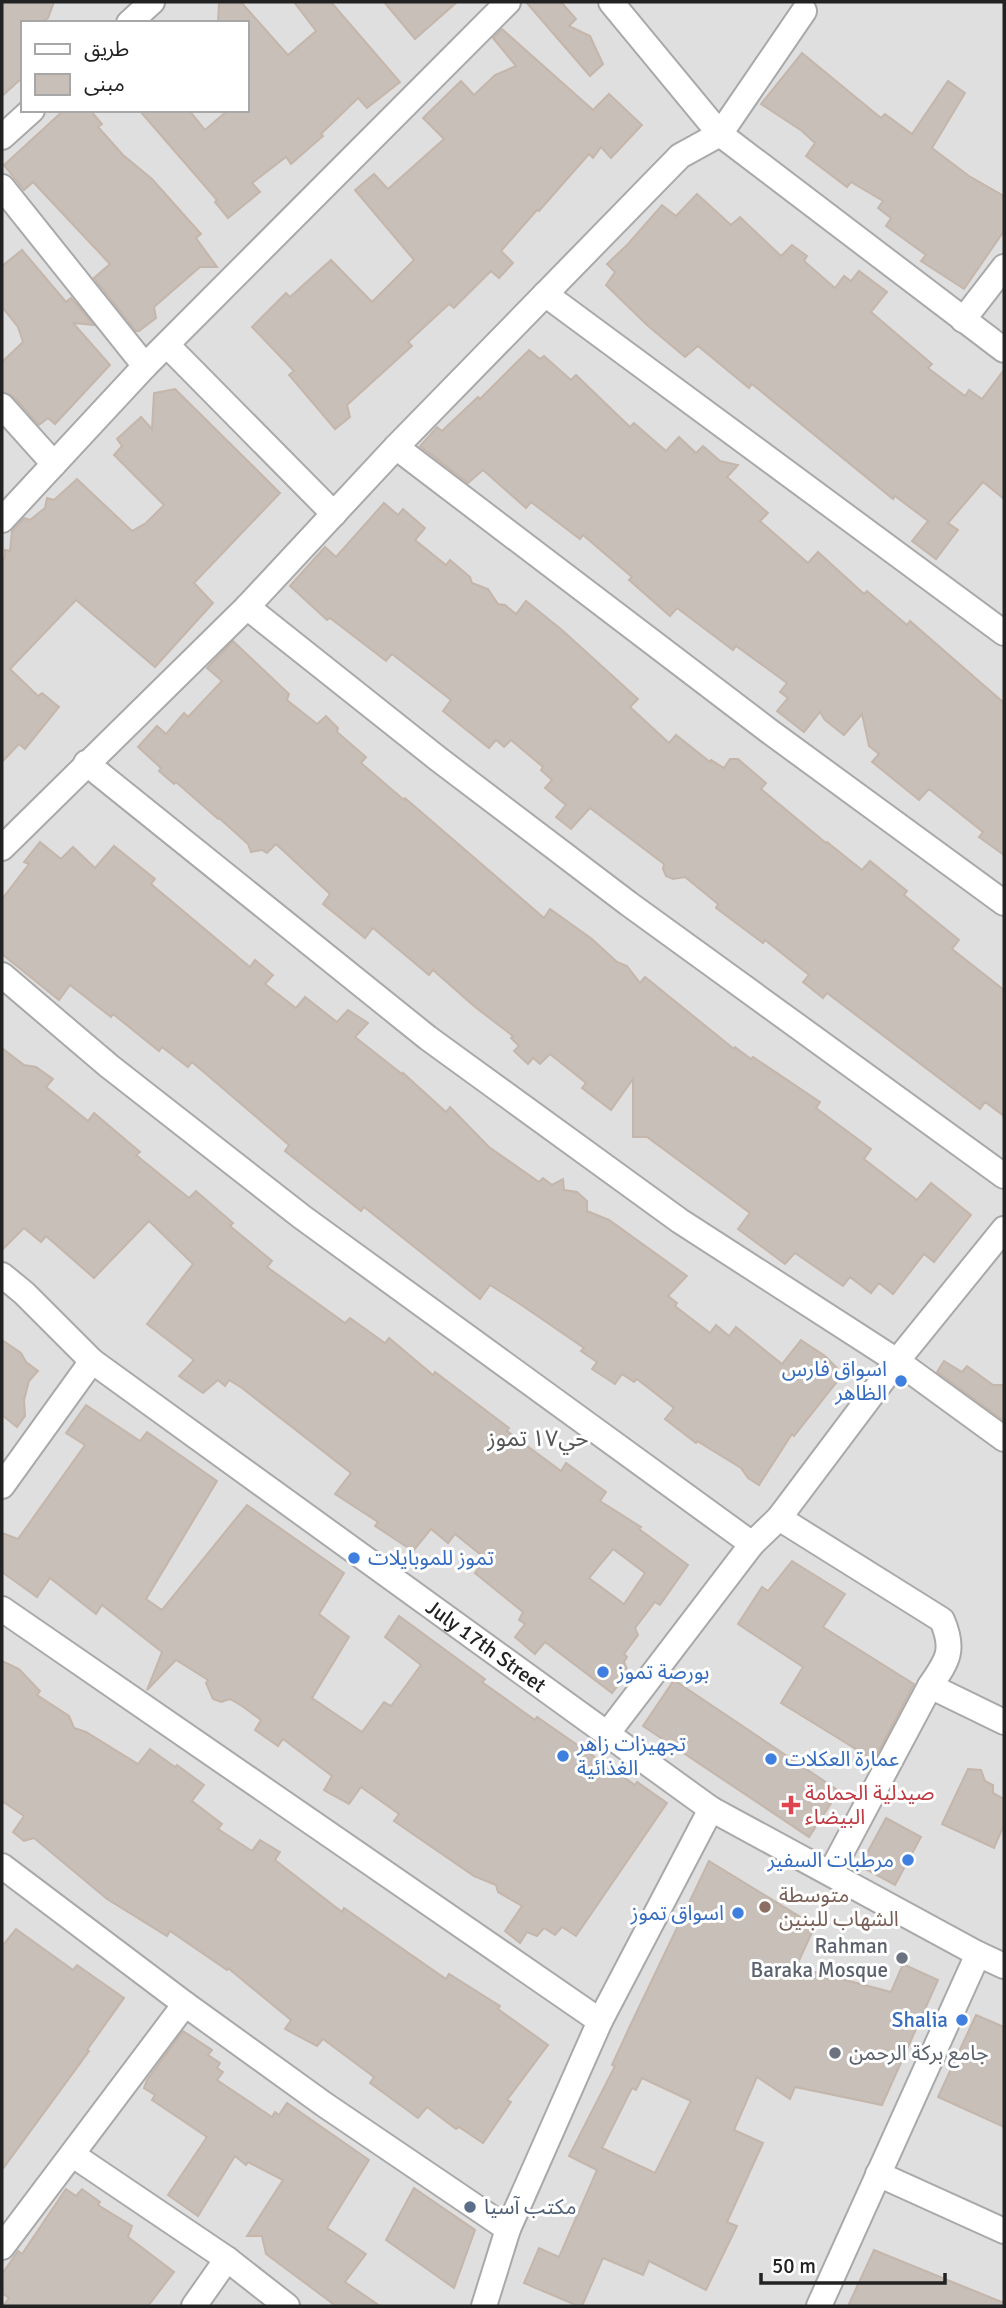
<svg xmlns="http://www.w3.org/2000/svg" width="1006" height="2308" font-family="Signika,'Noto Sans Arabic',sans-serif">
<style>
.residential{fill:#e0dfdf;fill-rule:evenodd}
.building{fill:#c7bfb8;stroke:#c4b6ab;stroke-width:2;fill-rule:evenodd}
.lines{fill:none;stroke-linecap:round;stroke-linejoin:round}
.minor-casing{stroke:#a9a9a9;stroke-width:28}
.minor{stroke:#fff;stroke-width:24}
.shop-dot{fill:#3f7fe0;stroke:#fff;stroke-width:2.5}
.health-dot{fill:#e0444e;stroke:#fff;stroke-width:2.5}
.education-dot{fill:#8d6e63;stroke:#fff;stroke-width:2.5}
.worship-dot{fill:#6b7280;stroke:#fff;stroke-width:2.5}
.service-dot{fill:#5c6f8a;stroke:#fff;stroke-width:2.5}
.labels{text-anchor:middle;stroke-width:6;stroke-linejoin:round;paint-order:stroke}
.shop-label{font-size:21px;fill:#366cbe;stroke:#fff;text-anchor:end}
.street-label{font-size:21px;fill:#222;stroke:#fff}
.health-label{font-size:21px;fill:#be3a42;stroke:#fff;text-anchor:start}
.education-label{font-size:21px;fill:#785e54;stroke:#fff;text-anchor:start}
.worship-label{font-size:21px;fill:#5b616d;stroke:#fff;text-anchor:end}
.service-label{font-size:21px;fill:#4e5e75;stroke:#fff;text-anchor:start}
.neighbourhood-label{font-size:23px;fill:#555;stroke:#fff}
</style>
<rect width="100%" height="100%" fill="#f2efe9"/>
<path class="residential" d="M2,2H1004V2306H2ZM23,23H247V110H23Z"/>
<g class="building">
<path d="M2,2H54L48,18L41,22L23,23V77L2,96Z"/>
<path d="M219,2H241L288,55L316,31L294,2H331L400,82L367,108L358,98L321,134L323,136L291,164L286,157L252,183L260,192L228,218L215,202L217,200L139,110H189L205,130L228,110H247V23H218Z"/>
<path d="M384,2H457L415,39Z"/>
<path d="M526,2H561L576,19L569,26L590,36L603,64L590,76Z"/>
<path d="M502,29L593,110L609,94L642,125L611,158L601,147L593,158L589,154L539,211L537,210L501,251L513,263L499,278L491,271L454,308L449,304L408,342L412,346L347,405L350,417L335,429L289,375L294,371L252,327L286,293L290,297L331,260L372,302L414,260L355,190L374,174L388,189L444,139L423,118L461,81L474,95L495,75L516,66L493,38Z"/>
<path d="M802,53L881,118L885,114L912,134L948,81L965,93L932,148L969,176L1004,196V231L964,289L921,261L926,255L886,226L891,218L878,208L883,201L851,182L847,187L806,156L815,143L802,131L761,104Z"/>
<path d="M64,110H90L102,124L98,127L123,155L152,179L201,234L196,238L217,267H200L154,307L156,318L139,331H136L94,278L110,264L33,182L24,190L4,165Z"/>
<path d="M697,194L731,225L740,217L781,256L792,245L807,256L804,261L835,288L844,276L851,281L859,271L887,292L871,312L932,364L928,368L965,396L969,390L982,399L1004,370V499L983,482L948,523L958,530L936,559L912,541L928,521L895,496L893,499L752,384L749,388L698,346L685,357L647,325L606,285L615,272L607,264L628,244L662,205L676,216Z"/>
<path d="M22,250L66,302L71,298L94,325L73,323L110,365L55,424L48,418L39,425L13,396L2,392V362L23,342L18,327L2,307V266Z"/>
<path d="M529,350L540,359L544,356L571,380L576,375L630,427L634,423L666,451L679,437L696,453L703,446L720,461L738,465L727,477L768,513L760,521L808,563L818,552L864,594L867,591L907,625L910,621L1004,703V855L979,837L983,832L929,789L919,800L872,762L879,754L869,746L862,714L844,735L825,720L820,712L804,732L777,711L788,698L780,692L787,683L736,646L733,650L677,608L670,616L629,580L632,577L583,535L580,539L531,502L526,508L483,470L468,483L420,446L437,427L442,431L478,397L480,399Z"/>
<path d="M175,389L280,493L194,583L213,603L155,667L76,600L10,669L38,696L42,693L59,707L25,749L19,744L2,762V559L5,558V550L10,551L12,531L24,518L30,520L45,508L47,498L54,500L77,479L132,531L146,523L164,505L114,455L122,446L117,439L141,417L152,429L154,393Z"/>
<path d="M384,503L398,515L403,509L425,528L415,540L446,565L450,560L470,577L472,583L488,589L498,604L505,605L516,614L526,601L562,630L638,699L630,707L669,743L676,735L710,762L711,760L724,768L730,759H738L766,783L761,789L826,843L827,842L862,870L870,861L907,891L904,895L959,940L952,949L1004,990V1116L985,1102L980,1109L827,993L823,998L803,982L809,975L765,940L763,943L716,908L718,904L685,877L673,879L666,876L663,869L664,864L590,808L571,829L556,817L566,805L545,788L552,780L541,770L543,767L511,740L504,747L496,740L489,748L443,711L451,700L392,654L386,661L330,618L327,620L290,586L325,547L336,557Z"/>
<path d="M233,641L289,694L287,700L317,724L326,716L338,728L337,732L366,757L361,763L404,800L405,798L544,918L550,909L592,939L617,962L627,966L640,983L645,977L734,1049L735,1047L751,1059L753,1057L820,1102L816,1108L871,1149L864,1159L917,1200L931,1183L971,1215L934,1262L924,1254L893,1294L879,1283L871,1293L850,1277L843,1286L795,1253L785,1264L738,1229L750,1213L647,1137H633V1079L611,1110L582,1088L586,1083L550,1054L540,1064L533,1058L528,1064L514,1051L519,1046L511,1038L513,1036L475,1007L433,970L429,975L373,928L365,938L323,904L330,894L276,844L267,853L262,850L251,852L248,844L219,818L218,819L176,782L174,784L159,771L161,768L138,747L157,726L166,734L184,713L188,717L222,681L207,668Z"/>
<path d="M40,842L61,859L73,847L95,868L114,846L155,879L151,884L250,967L255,960L273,975L265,984L296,1008L305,997L337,1022L348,1010L368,1023L355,1037L402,1074L403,1073L446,1112L450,1107L489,1147L539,1182L543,1178L552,1185L563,1179L564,1190L577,1192L587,1201V1211L609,1220L687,1276L668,1296L677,1303L675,1306L710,1333L716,1325L729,1336L736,1327L782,1364L801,1340L825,1356L843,1374L794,1436L792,1434L759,1485L748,1478L741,1468L697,1441L696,1443L665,1419L674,1408L637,1379L634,1382L622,1374L615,1384L592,1369L597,1362L581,1351L584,1348L520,1304L490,1285L480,1299L364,1207L361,1211L285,1151L289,1145L192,1062L188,1067L162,1047L159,1051L113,1014L111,1017L70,985L59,1000L2,954V899L29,864L24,862Z"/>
<path d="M2,1048L24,1065L36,1067L53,1079L46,1087L88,1121L94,1113L140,1152L136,1155L189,1198L196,1191L233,1223L230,1226L272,1261L267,1267L345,1323L350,1318L385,1343L389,1338L433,1375L435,1372L509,1428L507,1431L561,1471L566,1463L606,1492L600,1501L641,1527L639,1529L688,1565L660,1605L655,1602L635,1628L638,1635L624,1654L627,1657L624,1662L628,1672L612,1693L545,1642L535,1654L515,1637L525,1624L519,1620L523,1612L475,1573L486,1559L455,1534L448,1543L431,1529L413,1551L375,1526L378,1522L335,1494L351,1473L242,1388L229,1380L225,1386L218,1380L203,1393L179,1376L194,1360L147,1324L193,1264L149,1221L94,1278L46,1236L41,1242L24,1228L2,1250ZM613,1549L645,1573L624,1604L589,1578Z"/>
<path d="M2,1340L21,1353L26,1362L38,1371L29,1381L24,1400L25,1416L17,1427L2,1415Z"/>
<path d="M944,1361L962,1372L967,1366L993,1385H1004V1421L937,1372Z"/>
<path d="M86,1405L140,1441L147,1432L217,1481L146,1599L162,1610L247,1505L344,1573L319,1614L349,1637L312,1698L362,1732L384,1702L391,1706L421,1665L385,1637L399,1616L485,1679L482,1682L535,1720L537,1717L635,1785L637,1782L667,1803L576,1936L562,1927L555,1935L544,1928L537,1936L527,1932L520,1943L505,1931L522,1906L498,1892L496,1885L474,1876L394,1821L399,1814L361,1787L349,1804L324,1790L332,1776L283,1739L278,1746L255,1730L261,1720L242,1706L230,1699L221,1702L213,1699L206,1683L208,1680L176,1660L147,1690L162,1652L102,1605L96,1614L50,1578L37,1597L2,1572V1533L18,1539L85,1445L66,1433Z"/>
<path d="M792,1561L845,1594L823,1627L914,1684L874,1760L781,1703L803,1667L738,1624L762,1587L768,1591Z"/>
<path d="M2,1661L19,1669L40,1691L37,1695L69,1716L74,1728L86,1732L138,1764L150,1749L175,1767L177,1765L204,1785L192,1801L222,1824L218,1829L252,1851L260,1840L280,1852L275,1860L342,1912L344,1908L446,1979L449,1974L500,2006L498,2009L548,2045L507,2100L511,2102L483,2143L459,2127L456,2129L427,2107L418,2118L370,2083L374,2077L323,2039L317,2046L285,2029L291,2020L228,1968L227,1970L170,1931L167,1936L107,1899L34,1838L24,1841L13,1832L24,1816L2,1801Z"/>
<path d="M674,1680L839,1791L809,1837L643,1726Z"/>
<path d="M968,1769L981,1770L985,1781L993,1785V1793L1004,1799V1825L994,1848L942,1824Z"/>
<path d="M886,1818L921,1837L895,1885L860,1866Z"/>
<path d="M709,1861L815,1926L796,1967L891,1992L903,1964L938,1980L882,2105L795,2087L790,2099L757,2077L734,2130L763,2143L727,2222L737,2226L706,2290L649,2261L643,2275L603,2258L582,2306H578L524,2283L539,2248L559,2257L597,2170L569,2156L615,2066L612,2065L630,2026ZM642,2078L691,2101L655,2173L602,2148L632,2088L636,2090Z"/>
<path d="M16,1929L73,1970L77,1965L124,1998L87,2050L89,2051L2,2170V1946Z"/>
<path d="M976,2015L1004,2027V2127L938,2097Z"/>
<path d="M183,2031L212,2050L208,2055L220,2063L217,2068L223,2072L217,2080L272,2117L275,2112L279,2115L287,2103L369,2160L327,2228L366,2254L345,2282L380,2306H336L266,2254L262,2236H247L283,2180L248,2162L246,2165L235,2156L198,2216L168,2195L207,2137L152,2100L155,2095L144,2088L147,2080Z"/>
<path d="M414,2188L475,2230L454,2288L386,2240Z"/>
<path d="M66,2189L76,2196L82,2189L100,2202L98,2205L132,2226L128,2237L174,2272L148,2306H3L9,2298L2,2293V2274L18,2251L22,2254Z"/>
<path d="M874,2250L1004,2303V2306H848Z"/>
</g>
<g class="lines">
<g class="minor-casing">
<g id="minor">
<path d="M611,2L720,134L1004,350"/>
<path d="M129,23L152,2"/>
<path d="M2,137L32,110"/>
<path d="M2,187L145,366"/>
<path d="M545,294L1004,633"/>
<path d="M963,320L1004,267"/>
<path d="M167,345L334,514"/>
<path d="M2,406L54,464"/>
<path d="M396,447L769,731L1004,903"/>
<path d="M2,520L145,366L508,2"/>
<path d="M247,607L437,758L629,904L1004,1176"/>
<path d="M86,763L428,1038L680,1221L897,1361L1004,1439"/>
<path d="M2,848L247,607L396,447L680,156L720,134L804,11"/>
<path d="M2,975L109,1066L302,1217L752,1544"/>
<path id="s1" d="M2,1275L24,1293L92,1361L711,1809L978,1954L1004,1966"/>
<path d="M2,1486L92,1361"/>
<path d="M779,1518L942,1620C955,1650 948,1660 930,1686L831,1872"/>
<path d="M2,1609L600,2021"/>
<path d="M930,1686L1004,1722"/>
<path d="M607,1734L752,1544L779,1518L897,1361L1004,1229"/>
<path d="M2,1866L185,2004L325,2105L508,2229"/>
<path d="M73,2155L227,2259L287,2306"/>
<path d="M878,2174L1004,2231"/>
<path d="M2,2247L185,2004"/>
<path d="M194,2306L227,2259"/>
<path d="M484,2306L508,2229L600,2021L711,1809"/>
<path d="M819,2306L978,1954"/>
</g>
</g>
<use href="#minor" class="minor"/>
</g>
<g class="shop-dot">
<circle cx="901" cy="1381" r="7"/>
<circle cx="354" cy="1558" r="7"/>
<circle cx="603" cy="1672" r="7"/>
<circle cx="563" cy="1756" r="7"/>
<circle cx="771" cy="1759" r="7"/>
<circle cx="908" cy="1860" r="7"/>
<circle cx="738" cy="1913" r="7"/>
<circle cx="962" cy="2020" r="7"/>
</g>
<path class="health-dot" d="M787.5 1794.5h7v7h7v7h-7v7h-7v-7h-7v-7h7z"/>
<circle class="education-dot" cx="765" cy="1907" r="7"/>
<g class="worship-dot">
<circle cx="902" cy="1958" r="7"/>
<circle cx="835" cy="2053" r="7"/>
</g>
<circle class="service-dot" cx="470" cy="2207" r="7"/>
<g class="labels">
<g class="shop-label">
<text x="887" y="1376">اسواق فارس<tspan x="887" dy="24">الظاهر</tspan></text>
<text x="368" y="1565" text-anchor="start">تموز للموبايلات</text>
<text x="617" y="1679" text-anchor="start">بورصة تموز</text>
<text x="577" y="1751" text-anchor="start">تجهيزات زاهر<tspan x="577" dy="24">الغذائية</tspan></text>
<text x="785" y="1766" text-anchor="start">عمارة العكلات</text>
<text x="894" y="1867">مرطبات السفير</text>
<text x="724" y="1920">اسواق تموز</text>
<text x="948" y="2027">Shalia</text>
</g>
<g class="street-label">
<text dy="7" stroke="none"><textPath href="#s1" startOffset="611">July 17th Street</textPath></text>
</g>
<g class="health-label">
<text x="805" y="1800">صيدلية الحمامة<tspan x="805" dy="24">البيضاء</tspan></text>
</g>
<g class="education-label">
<text x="779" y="1902">متوسطة<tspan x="779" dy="24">الشهاب للبنين</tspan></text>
</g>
<g class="worship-label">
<text x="888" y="1953">Rahman<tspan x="888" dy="24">Baraka Mosque</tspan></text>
<text x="849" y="2060" text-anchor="start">جامع بركة الرحمن</text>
</g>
<g class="service-label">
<text x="484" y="2214">مكتب آسيا</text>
</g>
<g class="neighbourhood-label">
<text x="538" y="1446">حي۱۷ تموز</text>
</g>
</g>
<rect width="1006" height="2308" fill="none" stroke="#222222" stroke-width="7"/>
<rect x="21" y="21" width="228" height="91" fill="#ffffff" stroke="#a7a7a7" stroke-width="2"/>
<rect x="35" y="44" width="35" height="10" fill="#ffffff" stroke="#a7a7a7" stroke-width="2"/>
<text x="84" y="56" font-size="21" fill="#222222">طريق</text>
<rect x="35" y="74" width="35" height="21" fill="#c7bfb8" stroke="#a7a7a7" stroke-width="2"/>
<text x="84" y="91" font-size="21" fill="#222222">مبنى</text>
<path d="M761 2273v10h184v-10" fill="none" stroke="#222222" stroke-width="3.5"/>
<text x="772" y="2273" font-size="21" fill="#222222" stroke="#ffffff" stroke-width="5" paint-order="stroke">50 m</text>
</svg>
